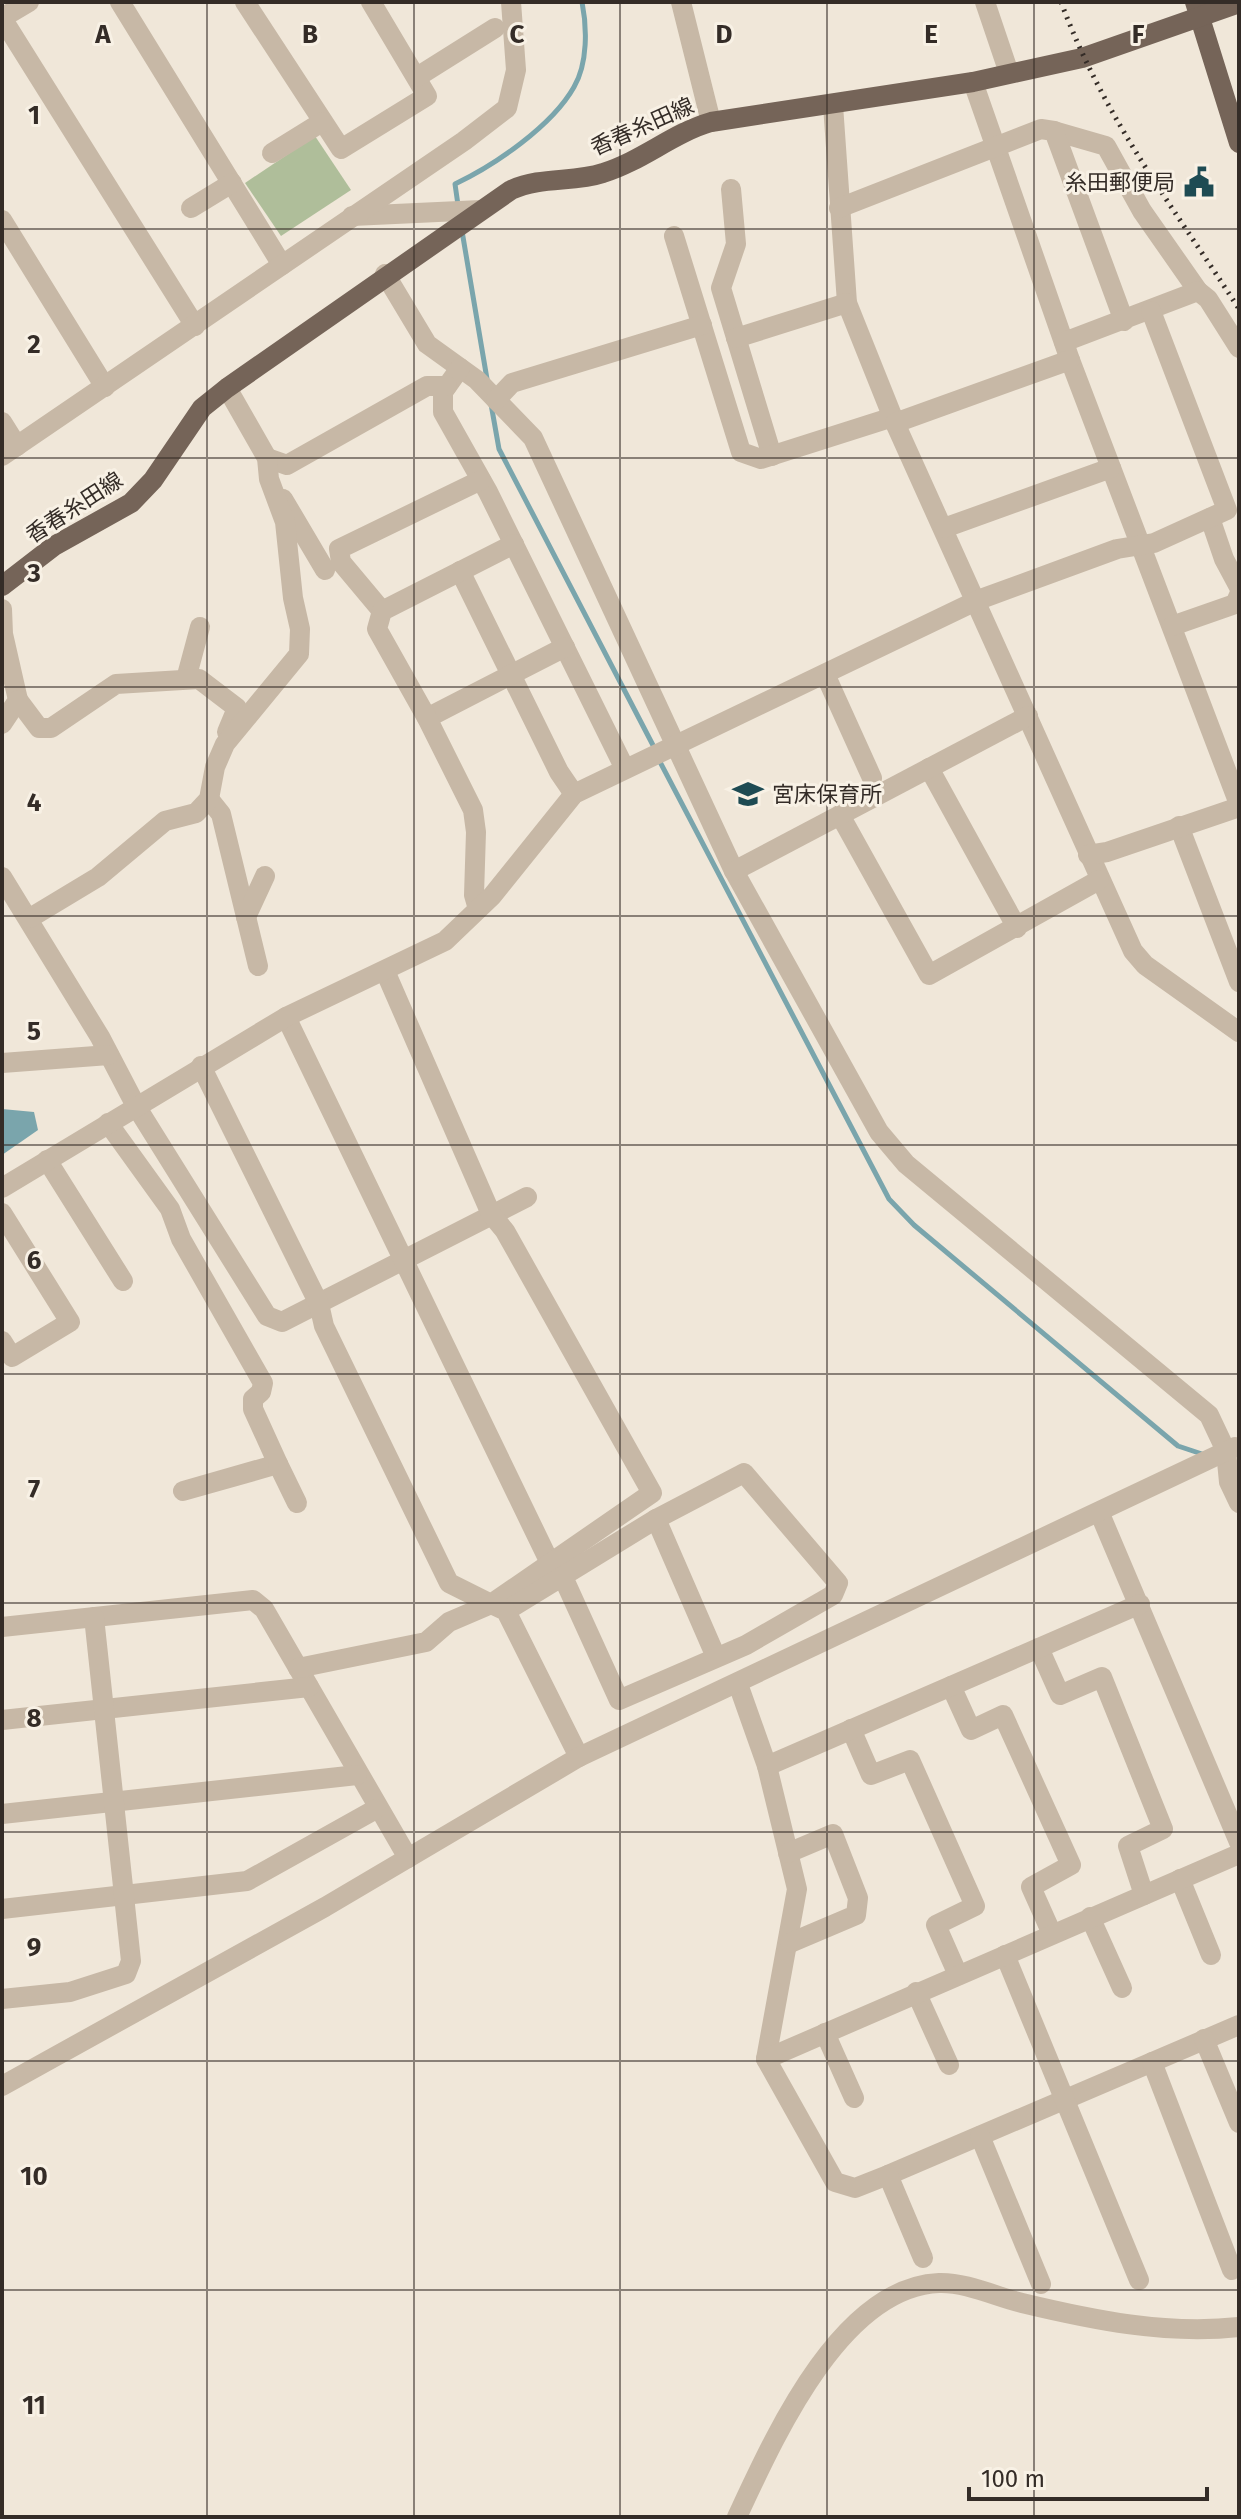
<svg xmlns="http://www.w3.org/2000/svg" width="1241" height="2519" font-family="'Fira Sans','Noto Sans JP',sans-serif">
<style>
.green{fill:#afbe9a}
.water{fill:#7aa5ac}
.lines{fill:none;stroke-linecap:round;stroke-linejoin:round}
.stream{stroke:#7aa5ac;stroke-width:5}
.minor{stroke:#c7b8a6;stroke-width:20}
.major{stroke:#756458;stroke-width:20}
.rail{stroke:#342c27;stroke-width:5;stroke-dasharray:2 6;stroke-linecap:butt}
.grid{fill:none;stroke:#342c27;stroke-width:2;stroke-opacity:0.55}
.labels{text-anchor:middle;stroke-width:6;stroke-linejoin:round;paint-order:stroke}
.street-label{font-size:22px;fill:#342c27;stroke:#f8f1e5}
.poi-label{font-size:22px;fill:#342c27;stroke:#f8f1e5;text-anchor:end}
.grid-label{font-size:26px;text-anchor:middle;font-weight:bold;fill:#342c27;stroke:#f8f1e5;stroke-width:6;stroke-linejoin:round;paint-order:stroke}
</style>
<rect width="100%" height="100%" fill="#f0e7d9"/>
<path class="green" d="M315,136L351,190L281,236L245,183Z"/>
<path class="water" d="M2,1109L34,1112L38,1130L2,1155Z"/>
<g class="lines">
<g class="stream">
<path d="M458,205L455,184C495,165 552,126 574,87C588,63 587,27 582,2"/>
<path d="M462,231L487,379"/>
<path d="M491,404L499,449L656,751"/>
<path d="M659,760L889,1199L914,1225L1178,1446L1202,1454"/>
</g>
<g class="minor">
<path d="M29,2L2,18L195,326"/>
<path d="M120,2L282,265"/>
<path d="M245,2L341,149L427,96L371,2"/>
<path d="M681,2L711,122"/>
<path d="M985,2L1009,73"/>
<path d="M417,77L495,28"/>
<path d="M973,82L1070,360L1239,804"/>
<path d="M833,105L847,303L895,423L1133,951L1145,965L1239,1032"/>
<path d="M1054,131L1106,146L1142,211L1198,291"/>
<path d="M272,153L322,122"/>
<path d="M731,189L736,244L721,288L772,456"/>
<path d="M191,208L232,183"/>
<path d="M839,208L1041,129L1054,131L1124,321"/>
<path d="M352,216L481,210"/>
<path d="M2,220L105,387"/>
<path d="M674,236L741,452L761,459L893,417"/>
<path d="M385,274L427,344L477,380L533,438L734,871L879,1132L906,1164L1209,1415L1226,1451L1229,1482L1239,1503"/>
<path d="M736,338L847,303"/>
<path d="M1064,342L1198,291L1208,299L1239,348"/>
<path d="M460,368L443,392V412L488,492L624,767"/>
<path d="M496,400L512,383L702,325"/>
<path d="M2,422L17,446"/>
<path d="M895,423L1070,360"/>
<path d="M2,456L464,141L507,108L516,70L511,2"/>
<path d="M267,458L287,465L427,386H447"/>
<path d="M283,499L325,570"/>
<path d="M1210,518L1224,559L1239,587"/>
<path d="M944,528L1111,468"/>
<path d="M460,571L559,772L574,794"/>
<path d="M2,609L3,634L18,700L2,724"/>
<path d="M382,611L341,562L339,549L481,480"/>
<path d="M1172,626L1235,604L1239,595"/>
<path d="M825,674L872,778"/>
<path d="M186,679L200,627"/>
<path d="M18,700L39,728H51L116,684L199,679L237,708L227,732"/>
<path d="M427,718L565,647"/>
<path d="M929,768L1017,928"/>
<path d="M209,799L221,814L258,966"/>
<path d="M840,815L929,975L1099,880"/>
<path d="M1179,826L1239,982"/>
<path d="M1088,855L1107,852L1239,807"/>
<path d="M734,871L1028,716"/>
<path d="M2,877L100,1037L136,1106L267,1316L282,1322L527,1197"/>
<path d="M478,909L474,895L476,832L473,810L427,718L377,629L382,611L514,544"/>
<path d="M246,917L265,876"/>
<path d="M30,918L98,877L165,821L196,813L209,799L215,767L225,744L299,654L300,629L293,598L285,522L269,479L267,458L227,388"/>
<path d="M286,1017L550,1563"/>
<path d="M2,1063L109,1055"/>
<path d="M201,1066L319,1304L324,1326L449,1583L491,1604L652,1493L505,1231L491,1214L385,971"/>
<path d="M108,1123L170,1209L181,1239L263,1383L261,1392L253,1399V1409L278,1464L183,1491"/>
<path d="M47,1160L123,1281"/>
<path d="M2,1188L286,1017L445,941L492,896L574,794L978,600L1117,549L1154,543L1227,510L1151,311"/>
<path d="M2,1213L70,1322L12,1357L2,1341"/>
<path d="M278,1464L297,1503"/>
<path d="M1100,1514L1239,1842"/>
<path d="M656,1519L716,1657"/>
<path d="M506,1611L656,1519L744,1473L838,1583L833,1595L746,1645L619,1700L563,1577"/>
<path d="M2,1627L253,1600L264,1609L408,1858"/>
<path d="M1039,1648L1060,1695L1102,1677L1163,1829L1128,1846L1144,1895"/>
<path d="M298,1668L426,1642L449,1622L491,1604L506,1611L579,1757"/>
<path d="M738,1684L767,1766L797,1889L766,2059L835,2182L855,2188L888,2175L1239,2025"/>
<path d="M951,1686L971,1730L1003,1715L1071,1865L1031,1887L1052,1934"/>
<path d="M2,1720L309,1687"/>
<path d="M851,1729L871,1775L910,1760L975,1906L936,1925L958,1975"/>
<path d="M767,1766L1140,1604"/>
<path d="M2,1814L357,1775"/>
<path d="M788,1853L833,1834L858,1898L856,1915L790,1943"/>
<path d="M1180,1879L1211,1955"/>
<path d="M2,1909L247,1881L376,1809"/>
<path d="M1090,1917L1122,1988"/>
<path d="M1005,1955L1139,2280"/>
<path d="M916,1992L949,2065"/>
<path d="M2,1999L70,1992L126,1974L131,1961L94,1617"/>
<path d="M825,2033L854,2098"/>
<path d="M1204,2039L1239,2123"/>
<path d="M766,2059L1239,1854"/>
<path d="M1152,2062L1232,2270"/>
<path d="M2,2086L325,1907L579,1757L1235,1447"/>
<path d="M980,2136L1041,2284"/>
<path d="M888,2175L923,2258"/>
<path d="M737,2517C773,2440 840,2287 939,2283C966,2282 997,2297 1022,2303C1093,2320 1166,2335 1239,2327"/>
</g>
<g class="major">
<path d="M1195,2L1239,143"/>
<path d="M2,586L54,546L131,503L153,480L202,408L227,388L511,190C542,176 573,183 603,173C642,161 673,133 711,122L973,82L1082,58L1239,3"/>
</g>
<path class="rail" d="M1061,2C1105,120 1172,205 1239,309"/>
</g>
<path class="grid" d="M207,2V2517M414,2V2517M620,2V2517M827,2V2517M1034,2V2517M2,229H1239M2,458H1239M2,687H1239M2,916H1239M2,1145H1239M2,1374H1239M2,1603H1239M2,1832H1239M2,2061H1239M2,2290H1239"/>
<defs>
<g id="civic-bare" transform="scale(2.4)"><path d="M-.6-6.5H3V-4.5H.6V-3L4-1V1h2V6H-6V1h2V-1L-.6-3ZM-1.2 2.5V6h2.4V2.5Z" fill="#1e4b53" stroke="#f8f1e5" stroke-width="2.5" paint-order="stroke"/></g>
<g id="school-bare" transform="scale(2.4)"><path d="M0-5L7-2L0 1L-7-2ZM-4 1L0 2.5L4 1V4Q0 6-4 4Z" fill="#1e4b53" stroke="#f8f1e5" stroke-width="2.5" paint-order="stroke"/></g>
</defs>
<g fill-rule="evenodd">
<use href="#civic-bare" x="1199" y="182"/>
<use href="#school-bare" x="748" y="794"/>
</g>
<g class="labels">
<g class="street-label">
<text transform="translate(642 126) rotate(-24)" y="8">香春糸田線</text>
<text transform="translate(74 507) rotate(-33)" y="8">香春糸田線</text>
</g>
<g class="poi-label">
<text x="1175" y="190">糸田郵便局</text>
<text x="772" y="802" text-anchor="start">宮床保育所</text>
</g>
</g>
<g class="grid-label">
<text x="103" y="43">A</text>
<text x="310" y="43">B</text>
<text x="517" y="43">C</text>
<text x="724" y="43">D</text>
<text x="931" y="43">E</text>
<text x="1138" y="43">F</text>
<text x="34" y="124">1</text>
<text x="34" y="353">2</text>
<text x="34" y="582">3</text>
<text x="34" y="811">4</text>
<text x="34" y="1040">5</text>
<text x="34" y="1269">6</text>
<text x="34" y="1498">7</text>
<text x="34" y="1727">8</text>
<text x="34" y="1956">9</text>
<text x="34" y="2185">10</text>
<text x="34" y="2414">11</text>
</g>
<rect width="1241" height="2519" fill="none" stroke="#342c27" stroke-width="8"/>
<path d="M969 2487v12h238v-12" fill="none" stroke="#342c27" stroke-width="4"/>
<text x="981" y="2487" font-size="24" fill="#342c27" stroke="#f8f1e5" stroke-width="6" paint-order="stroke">100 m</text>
</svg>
